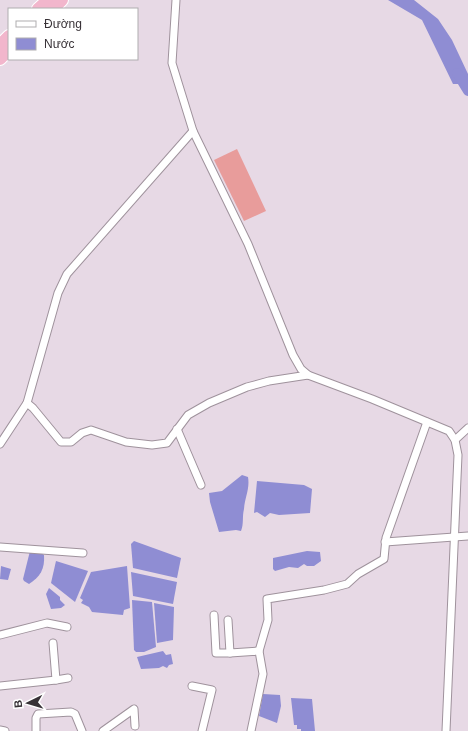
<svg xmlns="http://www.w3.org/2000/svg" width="468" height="731" font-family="Arial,sans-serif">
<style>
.green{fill:#e89c9b}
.water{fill:#8f8dd3}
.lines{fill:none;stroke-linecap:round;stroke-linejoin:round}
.river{stroke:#8f8dd3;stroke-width:10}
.minor-casing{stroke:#9f929c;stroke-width:9}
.trunk-casing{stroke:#fff;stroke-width:14}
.minor{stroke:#fff;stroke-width:7}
.trunk{stroke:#f2b6cc;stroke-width:12}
</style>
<rect width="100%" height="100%" fill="#e7d9e5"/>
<path class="green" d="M237,149L266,211L244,221L214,160Z"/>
<g class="water">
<path d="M388,0H414L438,19L452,40L468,74V84H453L422,20Z"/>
<path d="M242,475L248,477C250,489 245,497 244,509C242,517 244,524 241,531L236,530L219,532L210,502L209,493L222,491Z"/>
<path d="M257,481L304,485L312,489L310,513L279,515L270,513L265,517L257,512L254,513Z"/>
<path d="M134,541L181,558L177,578L133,568L131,544Z"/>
<path d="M30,551L41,553L44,555C45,569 40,577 29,584L24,581L23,579Z"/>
<path d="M307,551L320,552L321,561L314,566H307L304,564L298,568L289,567L275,571L273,569V558Z"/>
<path d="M56,561L88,571L75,602L51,583Z"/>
<path d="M1,566L11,569L8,580L0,579Z"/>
<path d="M127,566L130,608L124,610L123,615L92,612L89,607L81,603L83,600L80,598L91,572Z"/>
<path d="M131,572L177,582L173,604L133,596Z"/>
<path d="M49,588L60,597V600L65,605L61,608L51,609L46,594Z"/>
<path d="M132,600L152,602L156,647L144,652H136L134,650Z"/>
<path d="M154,603L174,607L173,640L157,643Z"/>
<path d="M163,651L166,655L171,654L173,664L169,665L167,668L163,666L159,668L141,669L137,657Z"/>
<path d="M263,694L280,695L281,706L277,723L259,716Z"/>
<path d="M291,698L312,699L315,731H301V729H297V725H294Z"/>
</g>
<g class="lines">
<path class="river" d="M457,73L468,91"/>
<g class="minor-casing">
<g id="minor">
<path d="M193,131L248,244L293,355L301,369L308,375L372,399L449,431L455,440L458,455L446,731"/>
<path d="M27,403L33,408L61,442H71L82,433L91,430L126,442L152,445L167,443L188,415L209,403L247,387L269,381L308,375"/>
<path d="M177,429L201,485"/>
<path d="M455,440L468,428"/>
<path d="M0,444L27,403L58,293L67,274L193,131L172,63L176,0"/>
<path d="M385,542L468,536"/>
<path d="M0,547L83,553"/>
<path d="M214,615L216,653H230"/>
<path d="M228,620L230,653L259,651L263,674L251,731"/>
<path d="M0,635L47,623L67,627"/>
<path d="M259,651L268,620L267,599L324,590L347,584L358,574L384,559L386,538L427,422"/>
<path d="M56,680L68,678"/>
<path d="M0,686L56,680L53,643"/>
<path d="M192,686L212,690L202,731"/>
<path d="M0,730L5,731"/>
<path d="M36,731V718L38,714L71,712L75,714L82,731"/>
<path d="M103,731L134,709L135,726"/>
</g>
</g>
<g class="trunk-casing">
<g id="trunk">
<path d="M38,9L48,0"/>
<path d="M53,9L62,0"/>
<path d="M0,45L9,36"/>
<path d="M0,59L9,50"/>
</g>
</g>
<use href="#minor" class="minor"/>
<use href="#trunk" class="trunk"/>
</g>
<rect x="8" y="8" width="130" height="52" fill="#ffffff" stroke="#afadaf"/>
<rect x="16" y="21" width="20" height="6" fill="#ffffff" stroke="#afadaf"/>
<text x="44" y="28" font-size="12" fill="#373136">Đường</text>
<rect x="16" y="38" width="20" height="12" fill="#8f8dd3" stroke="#afadaf"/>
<text x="44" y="48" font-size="12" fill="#373136">Nước</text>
<g transform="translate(28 703) rotate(265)" stroke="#ffffff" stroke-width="3" paint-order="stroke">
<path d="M0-3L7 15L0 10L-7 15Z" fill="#373136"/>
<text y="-6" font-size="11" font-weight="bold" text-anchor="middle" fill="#373136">B</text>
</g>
</svg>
